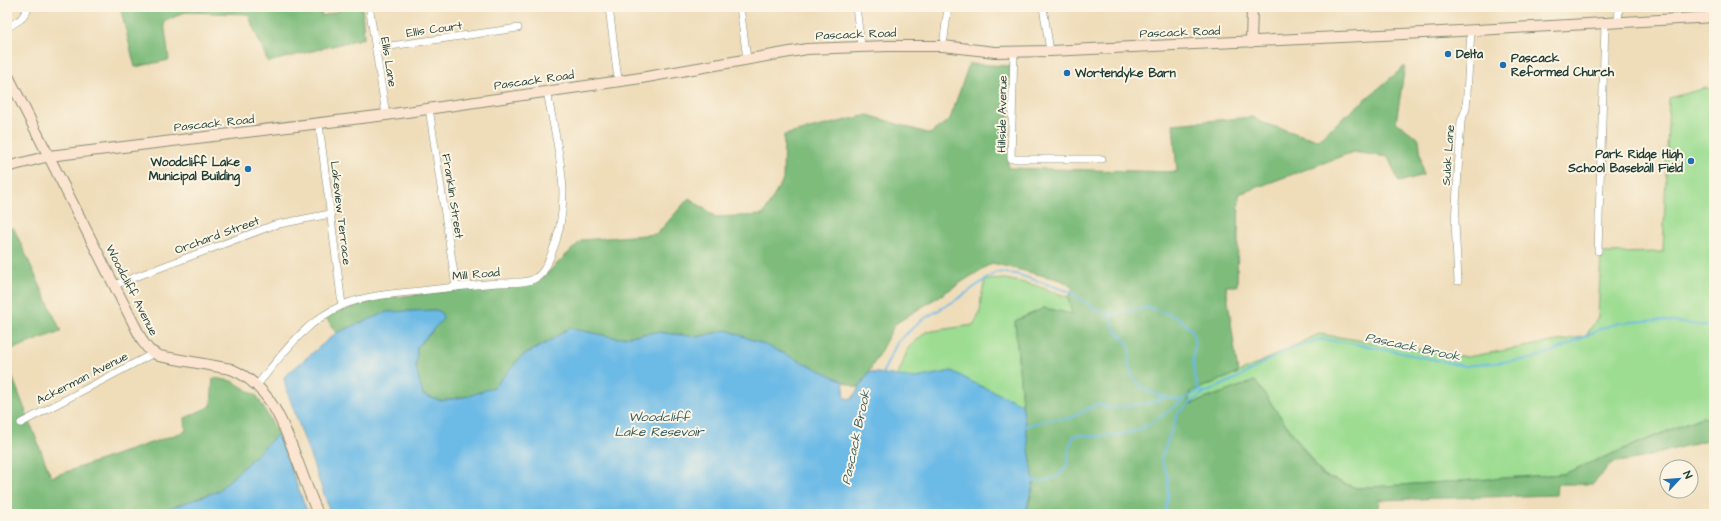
<svg xmlns="http://www.w3.org/2000/svg" width="1721" height="521" font-family="'Architects Daughter',sans-serif">
<style>
.green{fill:#9ddd92;stroke:#5e8d63}
.forest{fill:#7ebc7c;stroke:#4e7c58}
.water{fill:#6cbae6;stroke:#467c8d}
.lines{fill:none;stroke-linecap:round;stroke-linejoin:round}
.stream{stroke:#6cbae6;stroke-width:2}
.street-casing{stroke:#878d77;stroke-width:8}
.secondary-casing{stroke:#878d77;stroke-width:12}
.street{stroke:#fff;stroke-width:7}
.secondary{stroke:#fce5d0;stroke-width:10}
.poi-dot{fill:#1f6fb2;stroke:#fcf5e5;stroke-width:1.5}
.labels{text-anchor:middle;stroke-width:4;stroke-linejoin:round;paint-order:stroke}
.street-label{font-size:12px;fill:#1f3d34;stroke:#fcf5e5}
.poi-label{font-size:12px;font-weight:bold;fill:#1f3d34;stroke:#fcf5e5;text-anchor:start}
.water-label{font-size:13px;font-style:italic;fill:#325c60;stroke:#fcf5e5}
</style>
<rect width="100%" height="100%" fill="#fcf5e5"/>
<filter id="ink" filterUnits="userSpaceOnUse"><feTurbulence type="fractalNoise" baseFrequency=".025" numOctaves="2"/><feDisplacementMap in="SourceGraphic" scale="8" xChannelSelector="R" yChannelSelector="G"/><feConvolveMatrix kernelMatrix="1 2 1 2 8 2 1 2 1" color-interpolation-filters="sRGB"/></filter>
<filter id="wash" filterUnits="userSpaceOnUse"><feTurbulence type="fractalNoise" baseFrequency=".012" numOctaves="4" result="noise"/><feDisplacementMap in="SourceGraphic" scale="16" xChannelSelector="R" yChannelSelector="G"/><feGaussianBlur stdDeviation="0.9" result="paint"/><feColorMatrix in="noise" values="0 0 0 0 0 0 0 0 0 0 0 0 0 0 0 0 0 1.4 0 .05"/><feComposite in="paint" operator="in"/></filter>
<g filter="url(#wash)">
<rect width="100%" height="100%" fill="#efddba"/>
<g class="green">
<path d="M1706,88L1714,89V419L1701,417L1563,474L1356,488L1323,475L1255,381L1188,405L1190,392L1238,373L1319,334L1467,357L1586,336L1598,317L1601,253L1663,252L1669,98Z"/>
<path d="M1005,279L1034,285L1068,297L1072,314L1044,308L1015,321L1022,404L1034,481L1025,514L879,407L900,370L908,348L926,332L973,325L980,313L981,298L985,280Z"/>
</g>
<g class="forest">
<path d="M120,7H320L322,16L338,11L340,7H362L364,38L268,62L248,14L185,12L164,22L169,60L135,67Z"/>
<path d="M969,64L1010,66L1008,168L1177,172L1173,124L1253,117L1260,122L1317,140L1405,66L1396,122L1419,139L1423,175L1399,182L1388,157L1353,152L1239,194L1237,286H1226L1238,373L1190,392L1188,405L1255,381L1322,475L1356,488L1563,474L1702,417L1714,419V438L1642,458L1612,463L1593,484H1557L1556,495L1378,500L1380,514H1026L1034,484L1022,404L1015,321L1044,308L1072,314L1068,297L1073,288L1061,280L992,263L895,324L869,372L858,388L727,330L698,337L657,332L617,338L569,328L548,342L522,356L494,387L469,396L440,401L423,395L416,368L417,347L432,332L441,312L436,310L387,312L336,333L325,316L379,299L540,280L582,240L657,234L689,198L716,217L763,215L783,180L784,135L868,115L930,134L950,119Z"/>
<path d="M13,227L61,331L7,351V230Z"/>
<path d="M7,363L51,477L186,431L185,418L211,406L213,378L232,381L257,396L278,434L218,491L154,514H7Z"/>
</g>
<g class="water">
<path d="M436,310L441,312L443,319L417,347L416,368L423,395L441,401L469,396L494,387L522,356L548,342L569,328L617,338L657,332L698,337L727,330L770,347L843,381L845,398L852,399L869,372L915,378L952,371L974,383L1022,404L1034,481L1025,514H331L286,388L284,377L336,333L387,312Z"/>
<path d="M278,434L308,514H154L218,491Z"/>
</g>
<g class="lines">
<g class="stream">
<path d="M1110,315C1112,319 1112,322 1114,327C1117,334 1126,339 1129,346C1131,352 1128,359 1129,365C1136,394 1156,395 1181,400"/>
<path d="M881,376L897,343L920,321L956,300L996,272L1016,274L1071,292L1092,307L1110,315L1148,307L1177,317L1192,330L1195,344L1193,358L1194,374L1199,391L1207,392"/>
<path d="M1023,427L1046,420L1071,418L1097,404L1112,408L1150,403L1166,397"/>
<path d="M1033,481H1044L1058,476L1067,466L1069,447L1074,436C1080,434 1085,435 1092,436C1104,437 1129,434 1140,429C1162,420 1177,400 1199,391"/>
<path d="M1165,514L1168,496V477L1161,459L1178,413L1199,396L1241,376L1288,349L1322,339L1374,347L1464,366L1531,359L1559,349L1602,328L1619,323L1658,320L1714,327"/>
</g>
</g>
</g>
<g filter="url(#ink)">
<g class="lines">
<g class="street-casing">
<g id="street">
<path d="M609,7L618,80"/>
<path d="M740,7L747,59"/>
<path d="M856,7L861,46"/>
<path d="M1043,7L1050,51"/>
<path d="M370,12L386,115"/>
<path d="M1709,17L1710,7"/>
<path d="M1618,23L1619,7"/>
<path d="M7,28L21,19L29,7"/>
<path d="M943,46L948,7"/>
<path d="M376,48L518,28"/>
<path d="M1014,51L1011,159H1102"/>
<path d="M429,108L456,287"/>
<path d="M319,124L342,305"/>
<path d="M1598,251L1605,24"/>
<path d="M1458,281L1455,222L1461,121L1466,109L1471,31"/>
<path d="M114,285L274,225L330,214"/>
<path d="M257,385C282,355 305,321 343,305C367,295 394,294 420,291C446,288 472,285 498,283C509,282 524,284 534,279C544,274 547,264 551,255C575,198 557,149 547,91"/>
<path d="M21,423L154,353"/>
</g>
</g>
<g class="secondary-casing">
<g id="secondary">
<path d="M1251,42L1252,7"/>
<path d="M7,74L143,342L149,350L159,356L231,369C269,385 282,420 296,457C303,476 310,495 318,514"/>
<path d="M7,167L49,156L386,115L641,78L807,49L887,46H943L995,52L1050,51L1423,33L1714,17"/>
</g>
</g>
<use href="#street" class="street"/>
<use href="#secondary" class="secondary"/>
</g>
</g>
<g class="poi-dot">
<circle cx="1448" cy="54" r="4"/>
<circle cx="1503" cy="65" r="4"/>
<circle cx="1067" cy="73" r="4"/>
<circle cx="1691" cy="161" r="4"/>
<circle cx="248" cy="169" r="4"/>
</g>
<g class="labels">
<g class="street-label">
<text transform="translate(434 29) rotate(-8)" y="4">Ellis Court</text>
<text transform="translate(1180 32) rotate(-2)" y="4">Pascack Road</text>
<text transform="translate(856 34) rotate(-2)" y="4">Pascack Road</text>
<text transform="translate(389 62) rotate(81)" y="4">Ellis Lane</text>
<text transform="translate(534 80) rotate(-8)" y="4">Pascack Road</text>
<text transform="translate(1002 114) rotate(-89)" y="4">Hillside Avenue</text>
<text transform="translate(214 123) rotate(-6)" y="4">Pascack Road</text>
<text transform="translate(1448 155) rotate(-86)" y="4">Sulak Lane</text>
<text transform="translate(453 196) rotate(81)" y="4">Franklin Street</text>
<text transform="translate(341 213) rotate(83)" y="4">Lakeview Terrace</text>
<text transform="translate(217 235) rotate(-20)" y="4">Orchard Street</text>
<text transform="translate(476 274) rotate(-5)" y="4">Mill Road</text>
<text transform="translate(132 290) rotate(63)" y="4">Woodcliff Avenue</text>
<text transform="translate(82 378) rotate(-27)" y="4">Ackerman Avenue</text>
</g>
<g class="poi-label">
<text x="1456" y="58">Delta</text>
<text x="1511" y="62">Pascack<tspan x="1511" dy="14">Reformed Church</tspan></text>
<text x="1075" y="77">Wortendyke Barn</text>
<text x="1683" y="158" text-anchor="end">Park Ridge High<tspan x="1683" dy="14">School Baseball Field</tspan></text>
<text x="240" y="166" text-anchor="end">Woodcliff Lake<tspan x="240" dy="14">Municipal Building</tspan></text>
</g>
<g class="water-label">
<text transform="translate(1413 346) rotate(12)" y="5">Pascack Brook</text>
<text x="659" y="421">Woodcliff<tspan x="659" dy="15">Lake Resevoir</tspan></text>
<text transform="translate(855 437) rotate(-78)" y="5">Pascack Brook</text>
</g>
</g>
<rect width="1721" height="521" fill="none" stroke="#fcf5e5" stroke-width="24"/>
<g transform="translate(1679 479) rotate(64)"><circle r="19" fill="#fcf5e5" stroke="#a4ab9e"/>
<path d="M0-3L7 15L0 10L-7 15Z" fill="#1f6fb2"/>
<text y="-6" font-size="11" font-weight="bold" text-anchor="middle" fill="#1f3d34">N</text>
</g>
</svg>
